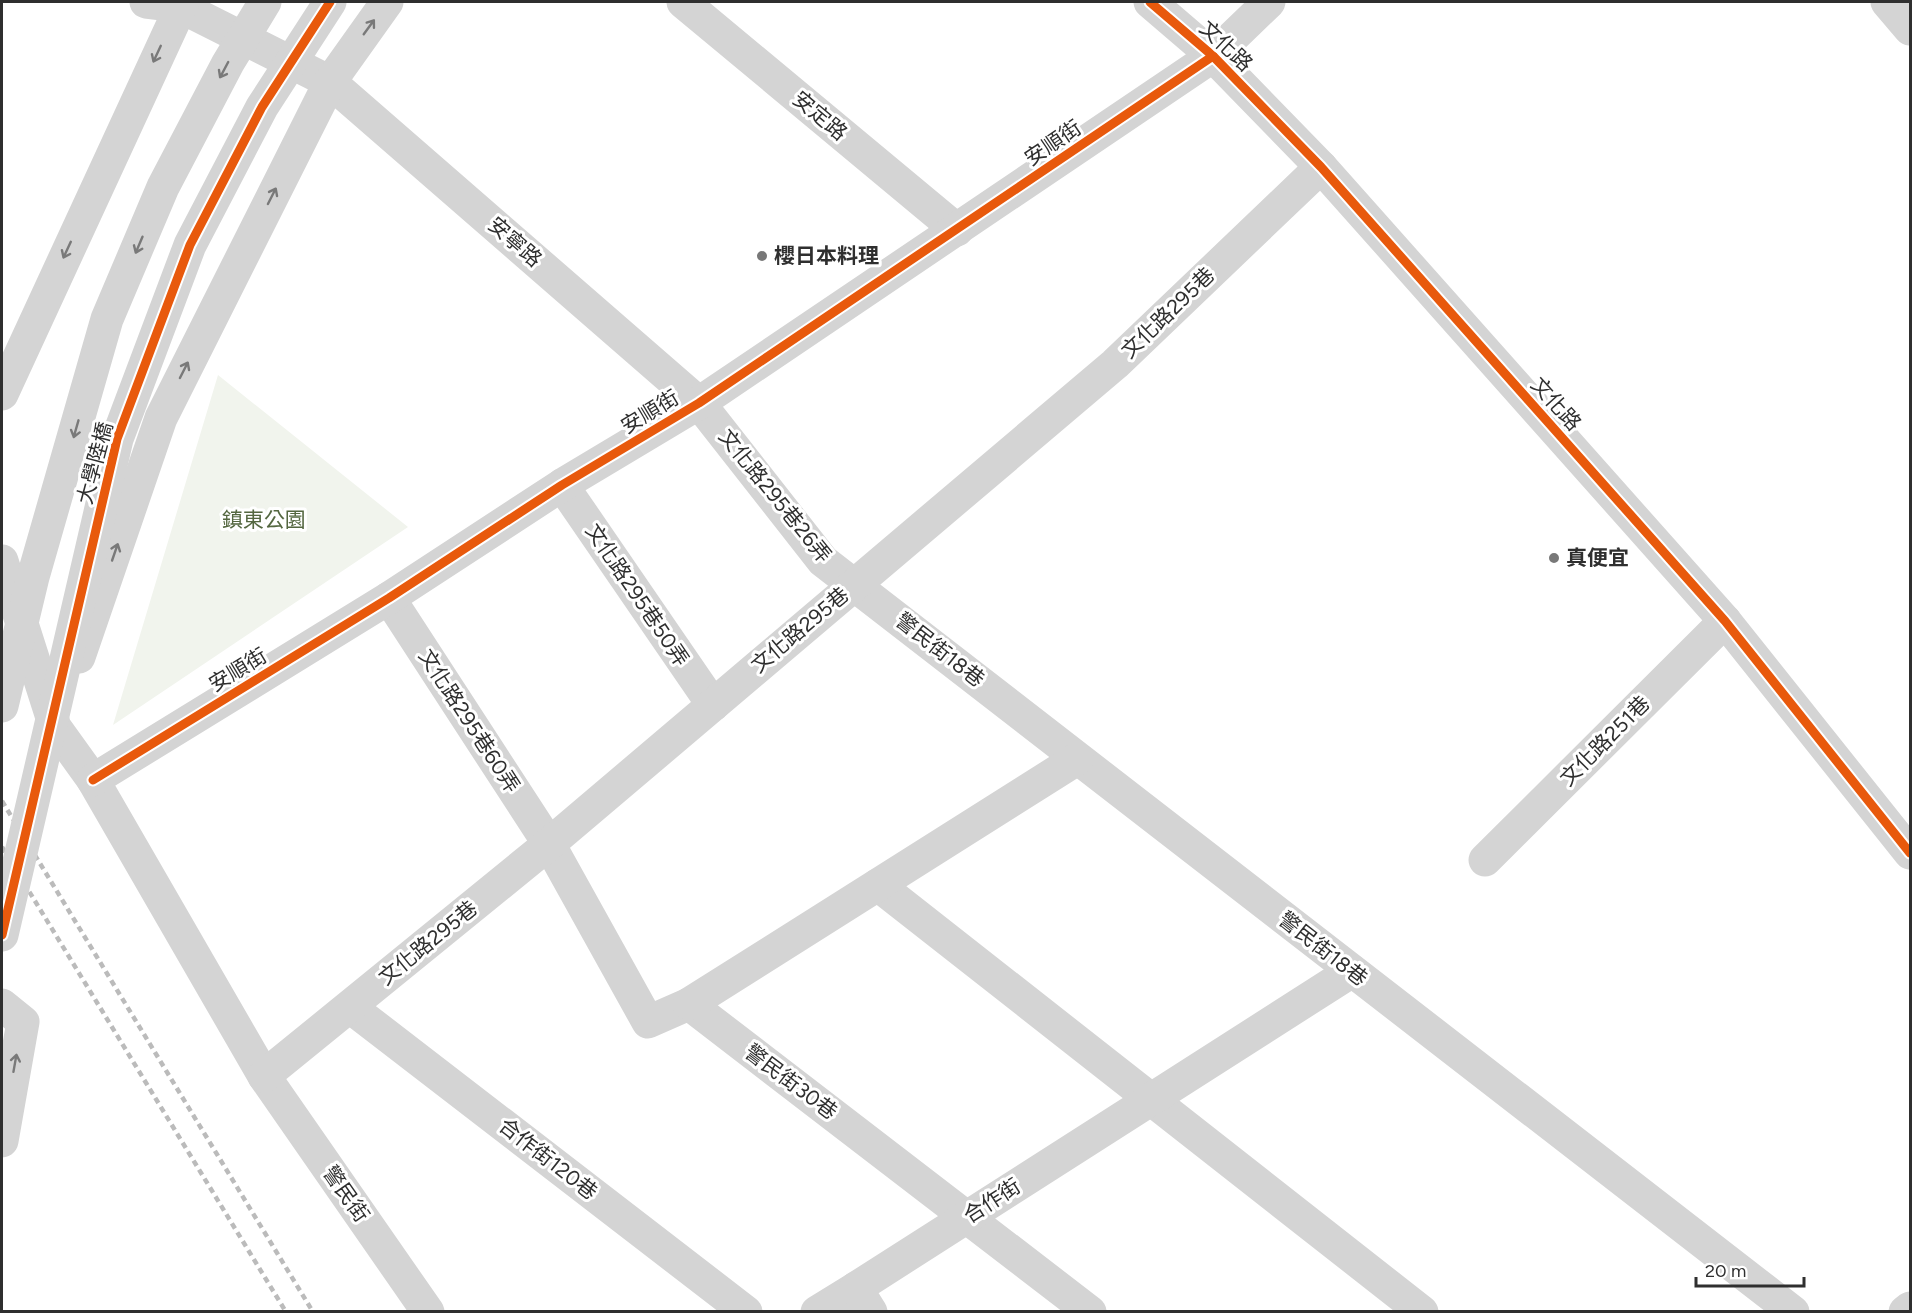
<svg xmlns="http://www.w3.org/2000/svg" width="1912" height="1313" font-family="Figtree,'Noto Sans TC',sans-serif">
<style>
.green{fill:#f1f4ed}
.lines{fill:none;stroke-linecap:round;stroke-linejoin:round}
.minor{stroke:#d4d4d4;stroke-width:33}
.rail{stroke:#bbb;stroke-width:4.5;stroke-dasharray:6 4.5;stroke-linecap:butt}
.minor-bridge{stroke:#d4d4d4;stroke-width:33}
.cycleway-casing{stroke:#fff;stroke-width:13}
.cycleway{stroke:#e8590c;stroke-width:9}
.oneway{stroke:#797979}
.poi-dot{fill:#787878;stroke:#fff;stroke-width:2}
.labels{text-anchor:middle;stroke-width:6;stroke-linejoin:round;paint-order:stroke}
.street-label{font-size:21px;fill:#2f2f2f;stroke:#fff}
.poi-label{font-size:21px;font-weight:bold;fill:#2f2f2f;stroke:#fff;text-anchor:start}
.park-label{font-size:21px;fill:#546740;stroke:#fff}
</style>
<rect width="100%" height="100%" fill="#fff"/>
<path class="green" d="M218,375L408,527L113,725Z"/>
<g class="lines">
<g class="minor">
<path d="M146,2L179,6L330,82L699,403L823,561L1793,1312"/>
<path d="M683,2L957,230"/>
<path d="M1150,2L1213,56L1321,167L1725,621L1910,853"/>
<path d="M1887,2L1910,29"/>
<path d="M2,394L183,2"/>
<path d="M562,485L713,705"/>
<path d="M2,561L55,727L93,780L264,1076L428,1312"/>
<path d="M389,598L549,844L648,1022L689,1004L1090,1312"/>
<path d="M79,657L161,418L330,82L387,2"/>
<path d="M93,780L389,598L562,485L699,403L1213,56L1269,2"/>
<path d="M1485,860L1725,621"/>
<path d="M878,885L1422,1312"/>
<path d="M689,1004L1077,759"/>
<path d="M2,1005L23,1022L2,1141"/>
<path d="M350,1007L746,1312"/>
<path d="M264,1076L549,844L1115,364L1321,167"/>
<path d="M817,1312L856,1288"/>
<path d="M871,1312L856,1288L1352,971"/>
<path d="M1905,1312L1910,1308"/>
</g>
<g class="rail">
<path d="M2,801L313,1312"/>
<path d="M2,847L286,1312"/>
</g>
<g class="minor-bridge">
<path d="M2,706L33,577L107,319L163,187L228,63L265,2"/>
<path d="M2,935L117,439L190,245L262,107L330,2"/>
</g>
<g class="cycleway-casing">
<g id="cycleway">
<path d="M1150,2L1213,56L1321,167L1725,621L1910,853"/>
<path d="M93,780L389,598L562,485L699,403L1213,56"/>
<path d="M2,935L117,439L190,245L262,107L330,2"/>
</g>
</g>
<use href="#cycleway" class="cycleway"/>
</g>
<defs><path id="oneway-shaft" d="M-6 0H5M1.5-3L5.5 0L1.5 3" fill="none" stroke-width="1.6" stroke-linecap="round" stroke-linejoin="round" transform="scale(1.5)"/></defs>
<g class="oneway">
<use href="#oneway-shaft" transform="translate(369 27) rotate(-54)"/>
<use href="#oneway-shaft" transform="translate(157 54) rotate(115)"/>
<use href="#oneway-shaft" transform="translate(224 70) rotate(118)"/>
<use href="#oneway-shaft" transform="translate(272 196) rotate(-63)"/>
<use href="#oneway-shaft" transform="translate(139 245) rotate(113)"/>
<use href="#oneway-shaft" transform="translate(67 250) rotate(115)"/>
<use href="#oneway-shaft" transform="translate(184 370) rotate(-63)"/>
<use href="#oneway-shaft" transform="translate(76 429) rotate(106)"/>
<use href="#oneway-shaft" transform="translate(115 552) rotate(-71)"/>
<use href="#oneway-shaft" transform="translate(15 1063) rotate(-80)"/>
</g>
<g class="poi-dot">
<circle cx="762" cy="256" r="6"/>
<circle cx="1554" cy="558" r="6"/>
</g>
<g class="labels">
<g class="street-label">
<text transform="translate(1226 46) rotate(43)" y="7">文化路</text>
<text transform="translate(820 116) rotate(40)" y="7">安定路</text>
<text transform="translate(1053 143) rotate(-34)" y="7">安順街</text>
<text transform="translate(515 242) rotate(41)" y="7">安寧路</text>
<text transform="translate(1168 313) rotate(-44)" y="7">文化路295巷</text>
<text transform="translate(1556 404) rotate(48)" y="7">文化路</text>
<text transform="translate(650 412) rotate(-31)" y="7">安順街</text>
<text transform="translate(95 463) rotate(-75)" y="7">大學陸橋</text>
<text transform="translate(775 496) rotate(51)" y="7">文化路295巷26弄</text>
<text transform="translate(637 595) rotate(56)" y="7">文化路295巷50弄</text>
<text transform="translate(800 630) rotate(-40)" y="7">文化路295巷</text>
<text transform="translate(940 650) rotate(38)" y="7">警民街18巷</text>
<text transform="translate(238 670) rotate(-31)" y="7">安順街</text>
<text transform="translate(469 721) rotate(57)" y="7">文化路295巷60弄</text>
<text transform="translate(1605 741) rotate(-45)" y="7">文化路251巷</text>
<text transform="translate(428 943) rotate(-39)" y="7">文化路295巷</text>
<text transform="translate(1323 949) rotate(38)" y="7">警民街18巷</text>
<text transform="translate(791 1082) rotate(37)" y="7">警民街30巷</text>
<text transform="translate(548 1159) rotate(38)" y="7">合作街120巷</text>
<text transform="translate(346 1194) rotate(55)" y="7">警民街</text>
<text transform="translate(992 1201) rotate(-33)" y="7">合作街</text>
</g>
<g class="poi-label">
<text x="774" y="263">櫻日本料理</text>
<text x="1566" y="565">真便宜</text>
</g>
<g class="park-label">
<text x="264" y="527">鎮東公園</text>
</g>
</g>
<rect width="1912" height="1313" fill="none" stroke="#2f2f2f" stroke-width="6"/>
<path d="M1696 1277v9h108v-9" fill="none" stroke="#2f2f2f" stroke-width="3"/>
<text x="1705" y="1277" font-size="18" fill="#2f2f2f" stroke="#ffffff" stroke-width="4.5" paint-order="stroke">20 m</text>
</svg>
